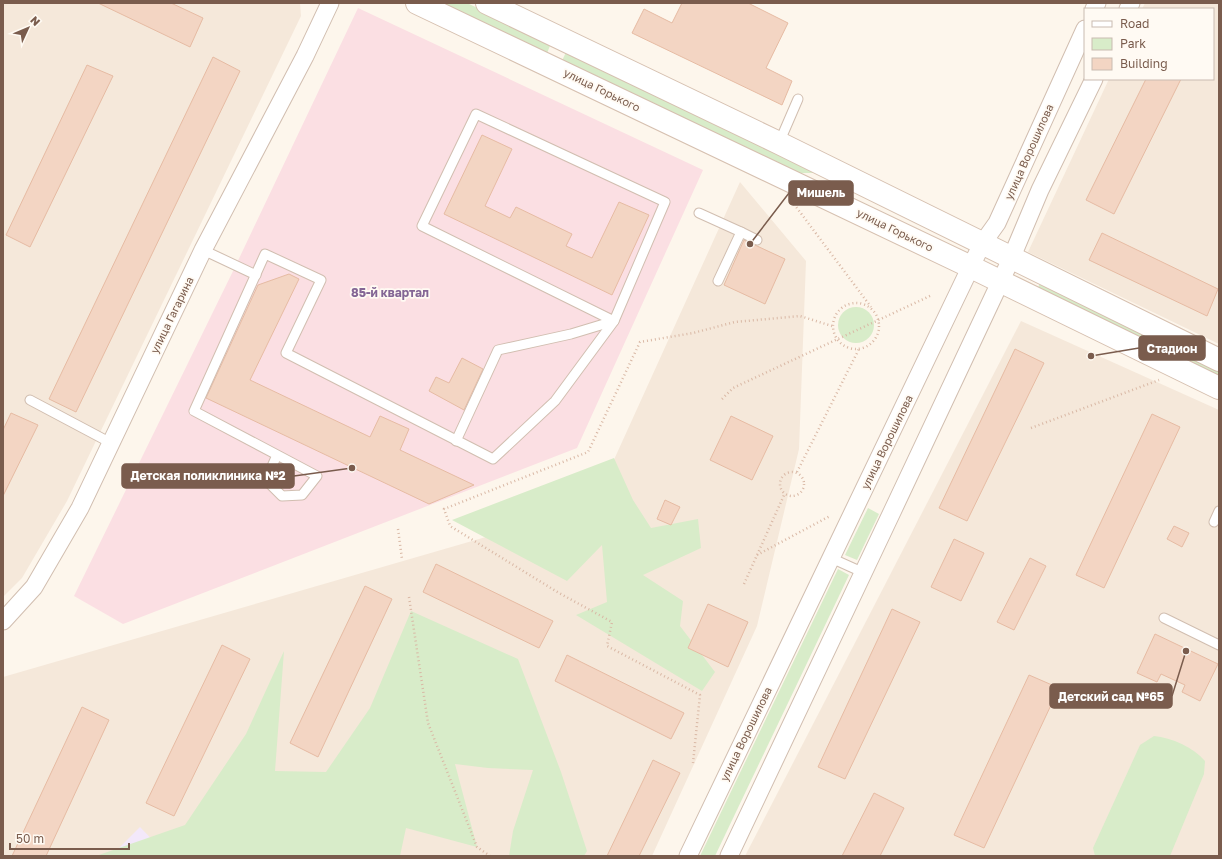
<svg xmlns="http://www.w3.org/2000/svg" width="1222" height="859" font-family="'Golos Text',sans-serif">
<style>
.residential{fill:#f5e8da}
.education{fill:#f3e8fa}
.medical{fill:#fbdfe3}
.green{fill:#d8ecc9}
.building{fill:#f3d5c3;stroke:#e6bba3}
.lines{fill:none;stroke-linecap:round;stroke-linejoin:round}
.service-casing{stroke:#d1beb0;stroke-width:11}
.minor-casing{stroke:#d1beb0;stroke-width:19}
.secondary-casing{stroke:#d6c0b0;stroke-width:24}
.path{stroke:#d9b8a5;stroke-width:2.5;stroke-dasharray:1 3;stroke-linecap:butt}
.service{stroke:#fff;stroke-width:9}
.minor{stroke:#fff;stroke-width:17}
.secondary{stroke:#fff;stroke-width:22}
.labels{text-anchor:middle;stroke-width:3.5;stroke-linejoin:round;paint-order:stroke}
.street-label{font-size:11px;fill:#7a5c4d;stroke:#fffaf3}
.neighbourhood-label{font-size:12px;font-weight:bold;fill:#846695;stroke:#fffaf3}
.leader{fill:none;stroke:#7a5c4d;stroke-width:1.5}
.callout-dot{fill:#7a5c4d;stroke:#fffaf3;stroke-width:1.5}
.callout{fill:#7a5c4d;stroke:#7a5c4d;stroke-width:1.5}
.callout-label{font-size:12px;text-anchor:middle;font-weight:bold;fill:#fff}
</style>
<rect width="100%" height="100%" fill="#fdf6ec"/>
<g class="residential">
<path d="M3,3H300L301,16L67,501L22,578L3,597Z"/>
<path d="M1145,3H1219V344L1028,252L1109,79H1213V9H1142Z"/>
<path d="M740,182L806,261L799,449L757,626L652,856H3V677L593,506Z"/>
<path d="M1021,321L1219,410V856H745Z"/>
</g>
<path class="education" d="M140,827L168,856H111Z"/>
<path class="medical" d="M358,8L703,170L577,448L123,624L74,596L235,267Z"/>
<g class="green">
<path d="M434,3H467L551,43L546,56Z"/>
<path d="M567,50L814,173H795L561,63Z"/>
<path d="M1041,281L1219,368V380L1036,292Z"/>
<circle cx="856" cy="325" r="18"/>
<path d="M614,458L633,500L651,528L698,519L701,548L643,575L683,601L680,626L715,672L702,691L576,615L607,602L602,545L567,581L452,520Z"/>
<path d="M868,508L879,514L857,560L845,555Z"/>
<path d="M838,569L849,575L715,856H700Z"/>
<path d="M411,611L518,659L561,772L587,851L584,856H509L513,831L533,770L488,768L455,764L477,847L406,828L400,856H96L185,825L246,734L284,651L275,771L326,772L370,708Z"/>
<path d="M1154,736C1172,738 1193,747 1205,761L1204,774L1170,856H1095L1093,848L1140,745Z"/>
</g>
<g class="building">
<path d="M98,3H171L203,18L190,47Z"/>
<path d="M682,3H748L788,23L766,68L792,81L782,105L632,33L644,9L672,23Z"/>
<path d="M213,57L240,71L76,412L49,399Z"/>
<path d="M87,65L113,76L30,247L6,235Z"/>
<path d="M1146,79H1181L1114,214L1086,200Z"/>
<path d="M482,135L512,149L485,206L510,218L516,207L572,234L566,246L592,258L619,202L649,215L612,295L444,214Z"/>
<path d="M1102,233L1218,289L1207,316L1089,260Z"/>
<path d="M744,240L785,259L765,304L724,285Z"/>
<path d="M289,274L299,279L250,380L370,437L380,416L409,429L400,450L474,485L429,504L206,398L258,285Z"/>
<path d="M1015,349L1044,363L967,521L939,508Z"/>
<path d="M462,358L483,369L464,410L429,391L436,377L449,383Z"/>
<path d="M11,413L38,425L3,496V430Z"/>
<path d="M1152,414L1180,427L1104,588L1076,575Z"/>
<path d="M731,416L773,436L752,480L710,460Z"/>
<path d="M665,500L680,507L671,525L657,519Z"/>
<path d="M1174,526L1189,533L1182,547L1167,539Z"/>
<path d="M954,539L984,553L961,601L931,587Z"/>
<path d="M1030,558L1046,566L1014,630L997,622Z"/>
<path d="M436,564L553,621L539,648L423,592Z"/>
<path d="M365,586L392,599L318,757L290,743Z"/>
<path d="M708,604L748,622L728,667L688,648Z"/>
<path d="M892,609L920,622L845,779L818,767Z"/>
<path d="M1155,634L1218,664L1200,701L1182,692L1185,685L1161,674L1157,682L1137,673Z"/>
<path d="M222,645L250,659L174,816L146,803Z"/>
<path d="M567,655L684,713L671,739L555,681Z"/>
<path d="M1029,675L1059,688L984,848L954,835Z"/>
<path d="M82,707L109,720L46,856H12Z"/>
<path d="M653,760L680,773L639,856H607Z"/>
<path d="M874,793L904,808L880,856H842Z"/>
</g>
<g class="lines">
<g class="service-casing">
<g id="service">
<path d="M779,143L798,99"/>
<path d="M699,213L741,232L718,281"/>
<path d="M741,232L757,240"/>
<path d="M203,250L256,275"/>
<path d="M30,400L111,443"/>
<path d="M456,441L498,350L571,334L614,321"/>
<path d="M277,455L266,480L282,496L302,495L317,476L194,411L265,254L321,280L286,353L493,459L555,401L614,321L665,202L476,114L422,226L614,321"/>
<path d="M1214,522L1219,511"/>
<path d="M831,558L862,572"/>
<path d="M1164,618L1219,645"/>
</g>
</g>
<g class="minor-casing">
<g id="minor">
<path d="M1094,9L1097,3"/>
<path d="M1128,9L1131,3"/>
<path d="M3,621L34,587L80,508L203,250L305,56L330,3"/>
<path d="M688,856L974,260L982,244L997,223L1085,29"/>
<path d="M729,856L892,512L1011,259L1040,190L1094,79"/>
</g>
</g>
<g class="secondary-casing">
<g id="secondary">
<path d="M417,3L971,267L1219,388"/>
<path d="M487,3L779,143L1219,360"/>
</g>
</g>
<g class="path">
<path d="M794,204L871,307"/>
<circle cx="856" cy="326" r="23"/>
<path d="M722,399L733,388L932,295"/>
<path d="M1031,428L1159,380"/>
<circle cx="792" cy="484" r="12"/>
<path d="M797,472L859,349"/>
<path d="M398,529L402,559"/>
<path d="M757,555L830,516"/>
<path d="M744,584L785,493"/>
<path d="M409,597L428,723L477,847L490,856"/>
<path d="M693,763L700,695L607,646L612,622L559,593L450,526L444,509L588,452L640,342L693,333L735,322L800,316L832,326"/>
</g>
<use href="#service" class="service"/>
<use href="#minor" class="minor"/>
<use href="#secondary" class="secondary"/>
</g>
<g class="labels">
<g class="street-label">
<text transform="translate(602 90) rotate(26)" y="4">улица Горького</text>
<text transform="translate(1029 152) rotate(-66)" y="4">улица Ворошилова</text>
<text transform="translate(895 230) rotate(26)" y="4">улица Горького</text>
<text transform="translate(172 315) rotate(-64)" y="4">улица Гагарина</text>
<text transform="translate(887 442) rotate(-64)" y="4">улица Ворошилова</text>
<text transform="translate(746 734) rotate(-64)" y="4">улица Ворошилова</text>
</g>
<g class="neighbourhood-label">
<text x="390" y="297">85-й квартал</text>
</g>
</g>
<path class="leader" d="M750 244L789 193M1091 356L1139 348M352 468L294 476M1186 651L1172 696"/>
<g class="callout-dot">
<circle cx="750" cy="244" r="4"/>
<circle cx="1091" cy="356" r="4"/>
<circle cx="352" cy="468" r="4"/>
<circle cx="1186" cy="651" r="4"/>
</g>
<g class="callout">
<rect x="789" y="181" width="64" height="24" rx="4"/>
<rect x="1139" y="336" width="66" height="24" rx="4"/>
<rect x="122" y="464" width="172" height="24" rx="4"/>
<rect x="1050" y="684" width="122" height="24" rx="4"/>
</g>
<g class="callout-label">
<text x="821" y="197">Мишель</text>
<text x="1172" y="353">Стадион</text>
<text x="208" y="480">Детская поликлиника №2</text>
<text x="1111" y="701">Детский сад №65</text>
</g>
<rect width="1222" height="859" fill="none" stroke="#7a5c4d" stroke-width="8"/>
<rect x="1084" y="8" width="130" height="72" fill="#fffaf3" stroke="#cabbb1"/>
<rect x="1092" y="21" width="20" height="6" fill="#ffffff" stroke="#cabbb1"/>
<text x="1120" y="28" font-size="12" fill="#7a5c4d">Road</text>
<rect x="1092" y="38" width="20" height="12" fill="#d8ecc9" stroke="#cabbb1"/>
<text x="1120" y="48" font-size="12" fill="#7a5c4d">Park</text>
<rect x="1092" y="58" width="20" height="12" fill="#f3d5c3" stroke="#cabbb1"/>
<text x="1120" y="68" font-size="12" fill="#7a5c4d">Building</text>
<g transform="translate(28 28) rotate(46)" stroke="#fffaf3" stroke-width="3" paint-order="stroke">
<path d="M0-3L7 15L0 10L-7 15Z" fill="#7a5c4d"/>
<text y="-6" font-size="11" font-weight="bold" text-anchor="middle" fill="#7a5c4d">N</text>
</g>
<path d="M10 843v6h119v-6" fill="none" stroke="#7a5c4d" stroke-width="2"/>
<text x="16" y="843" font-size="12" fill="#7a5c4d" stroke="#fffaf3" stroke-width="3" paint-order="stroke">50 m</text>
</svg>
